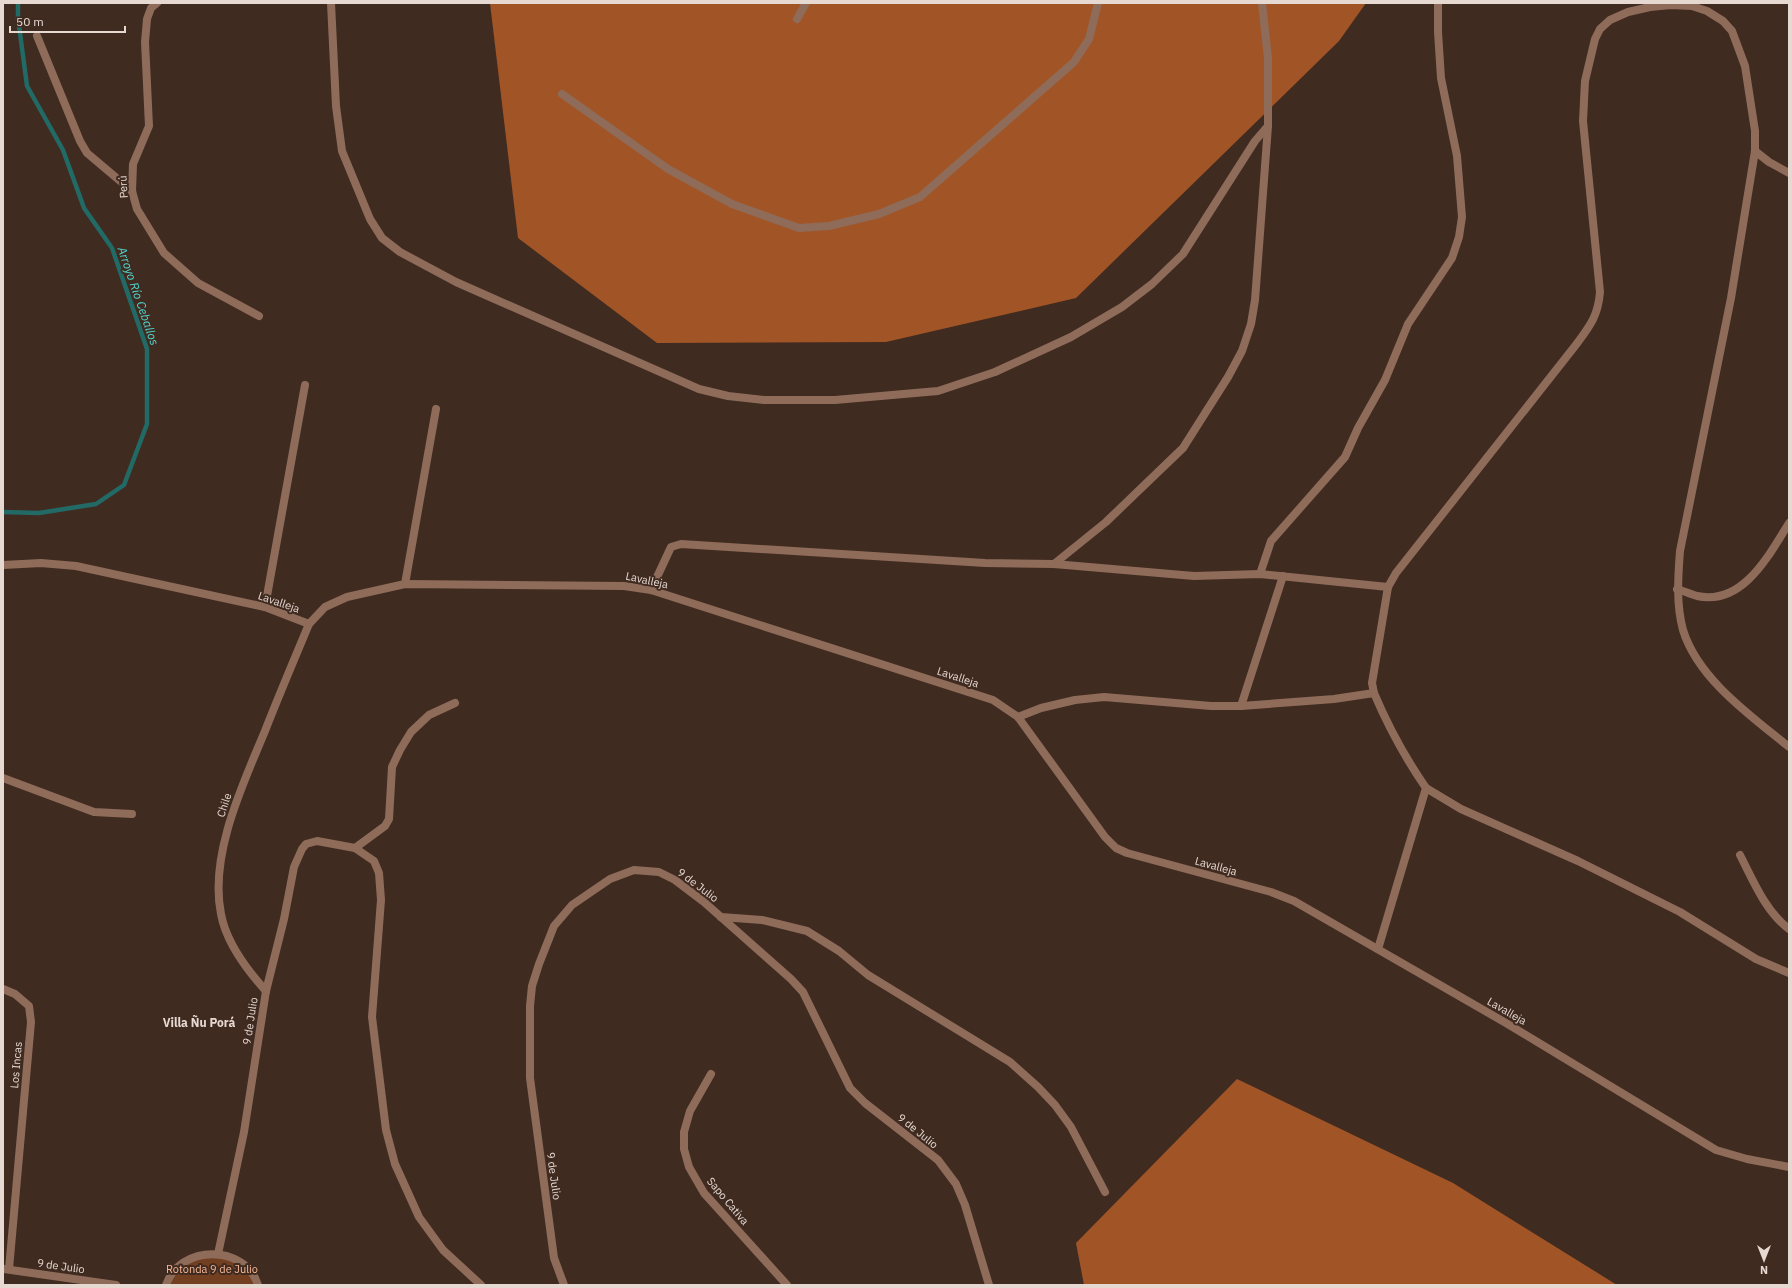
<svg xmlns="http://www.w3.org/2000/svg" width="1792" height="1288" font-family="'IBM Plex Sans',sans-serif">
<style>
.green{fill:#733f21}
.forest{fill:#a15526}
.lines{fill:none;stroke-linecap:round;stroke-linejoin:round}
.stream{stroke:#216a66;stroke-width:4.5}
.lane{stroke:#8f6c59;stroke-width:8}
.street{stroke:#8f6c59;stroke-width:8}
.labels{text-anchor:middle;stroke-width:4;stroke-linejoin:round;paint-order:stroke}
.street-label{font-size:11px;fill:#e6d9d2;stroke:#402b21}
.park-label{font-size:11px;fill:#f8b795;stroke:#402b21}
.water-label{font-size:12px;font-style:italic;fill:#50dad3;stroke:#402b21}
.neighbourhood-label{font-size:12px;font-weight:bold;fill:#e6d9d2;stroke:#402b21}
</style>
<rect width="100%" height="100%" fill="#402b21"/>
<path class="green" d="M202,1255L233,1258L258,1285H166L176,1269Z"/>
<g class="forest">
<path d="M490,3H1366L1339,41L1076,298L886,342L657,343L518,238Z"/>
<path d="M1237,1079L1453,1183L1617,1285H1084L1076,1243Z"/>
</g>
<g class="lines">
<path class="stream" d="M3,512L39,513L96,504L124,485L147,424V349L112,248L84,208L63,150L27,86L18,18V3"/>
<g class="lane">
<path d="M37,36L80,141L87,153L132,191"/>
<path d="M3,778L94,812L132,814"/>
</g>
<g class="street">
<path d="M157,3L151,8L147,19L145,42L149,126L133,164L132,191L137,209L164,253L198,283L259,316"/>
<path d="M331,3L336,106L342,151L370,219L382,238L400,252L456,282L699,389L728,396L764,400H835L938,391L995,372L1071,337L1122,307L1152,284L1183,254L1255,141L1268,126"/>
<path d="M797,19L806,3"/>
<path d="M562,94L668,169L732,204L799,228L829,226L879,214L920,197L1074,62L1089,39L1098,3"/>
<path d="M1755,151L1769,162L1789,173"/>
<path d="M1054,564L1106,522L1183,448L1228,377L1242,351L1251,324L1255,300L1268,126V58L1262,3"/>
<path d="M3,565L41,563L76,566L265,607L309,624L325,607L347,597L405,584L624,586L651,590L993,700L1018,717L1105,837L1116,848L1127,853L1271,892L1294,901L1506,1023L1716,1150L1747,1159L1789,1167"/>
<path d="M1260,574L1271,541L1345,457L1358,428L1385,380L1408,324L1452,258L1459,237L1462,217L1457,156L1441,78L1438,32V3"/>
<path d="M405,584L436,409"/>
<path d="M1677,589C1684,591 1690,594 1697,596C1743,606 1769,555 1789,523"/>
<path d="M651,590L671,547L681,544L985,563L1054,564L1194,576L1260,574L1388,587"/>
<path d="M265,607L305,385"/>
<path d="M1374,693C1388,726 1406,759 1426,788L1378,949"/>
<path d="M1241,706L1283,576"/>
<path d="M1018,717L1041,708L1075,700L1104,697L1211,706H1241L1334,699L1374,693L1372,683L1388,587L1396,573L1575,346C1589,327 1598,317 1600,292L1583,121L1585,81L1595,39L1600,29L1610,20L1628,12L1650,7L1671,5L1692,6L1707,11L1723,21L1732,31L1745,66L1755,131V151L1731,298L1680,551C1678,577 1676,604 1683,630C1698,679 1751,716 1789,747"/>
<path d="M1426,788L1461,809L1578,861L1680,912L1756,959L1789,973"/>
<path d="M355,848L385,826L389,819L392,767L400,750L411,732L429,715L455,703"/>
<path d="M1740,855C1753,880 1765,911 1789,929"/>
<path d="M721,917L762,920L807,931L839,951L868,975L1010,1062L1038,1087L1055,1105L1071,1127L1105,1192"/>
<path d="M3,989L15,994L29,1006L31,1022L9,1269"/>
<path d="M266,991C247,970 226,942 221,914C209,855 243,784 265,731C279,695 294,660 309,624"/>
<path d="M711,1074L690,1111L684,1132V1149L689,1167L704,1193L787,1285"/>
<path d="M218,1254L244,1132L266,991L284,919L294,867L302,849L306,844L317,841L355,848L374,861L379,873L381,900L372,1017L386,1130L395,1164L419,1217L443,1250L481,1285"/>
<path d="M4,1269L116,1285"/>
<path d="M166,1285C180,1244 245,1244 258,1285"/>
<path d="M564,1285L554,1258L530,1078V1006L532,986L539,964L554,926L572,905L610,879L634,870L659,872L675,880L704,902L791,979L803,992L850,1088L865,1103L938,1160L956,1184L965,1205L989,1285"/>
</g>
</g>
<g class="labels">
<g class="street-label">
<text transform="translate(123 187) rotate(-94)" y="4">Perú</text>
<text transform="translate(647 580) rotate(12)" y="4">Lavalleja</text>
<text transform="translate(279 602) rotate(19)" y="4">Lavalleja</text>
<text transform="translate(958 677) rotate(18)" y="4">Lavalleja</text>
<text transform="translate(224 805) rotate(-72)" y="4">Chile</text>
<text transform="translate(1216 866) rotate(15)" y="4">Lavalleja</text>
<text transform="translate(698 885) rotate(37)" y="4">9 de Julio</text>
<text transform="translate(1507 1011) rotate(30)" y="4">Lavalleja</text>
<text transform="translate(250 1021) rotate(-81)" y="4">9 de Julio</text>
<text transform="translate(16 1065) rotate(-85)" y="4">Los Incas</text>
<text transform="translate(918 1131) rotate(39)" y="4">9 de Julio</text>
<text transform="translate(554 1176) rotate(82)" y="4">9 de Julio</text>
<text transform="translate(728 1201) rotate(50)" y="4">Sapo Cativa</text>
<text transform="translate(61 1266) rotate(8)" y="4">9 de Julio</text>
</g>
<g class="park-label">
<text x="212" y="1273">Rotonda 9 de Julio</text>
</g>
<g class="water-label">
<text transform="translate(138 296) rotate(71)" y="4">Arroyo Río Ceballos</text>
</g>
<g class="neighbourhood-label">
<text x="199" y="1027">Villa Ñu Porá</text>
</g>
</g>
<rect width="1792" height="1288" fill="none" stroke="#e6d9d2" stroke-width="8"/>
<g transform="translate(1764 1260) rotate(180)" stroke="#402b21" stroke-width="3" paint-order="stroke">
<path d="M0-3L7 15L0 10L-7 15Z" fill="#e6d9d2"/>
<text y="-6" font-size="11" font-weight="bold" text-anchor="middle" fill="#e6d9d2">N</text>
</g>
<path d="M10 26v6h115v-6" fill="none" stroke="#e6d9d2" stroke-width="2"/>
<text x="16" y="26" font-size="12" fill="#e6d9d2" stroke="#402b21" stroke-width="3" paint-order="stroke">50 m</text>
</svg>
